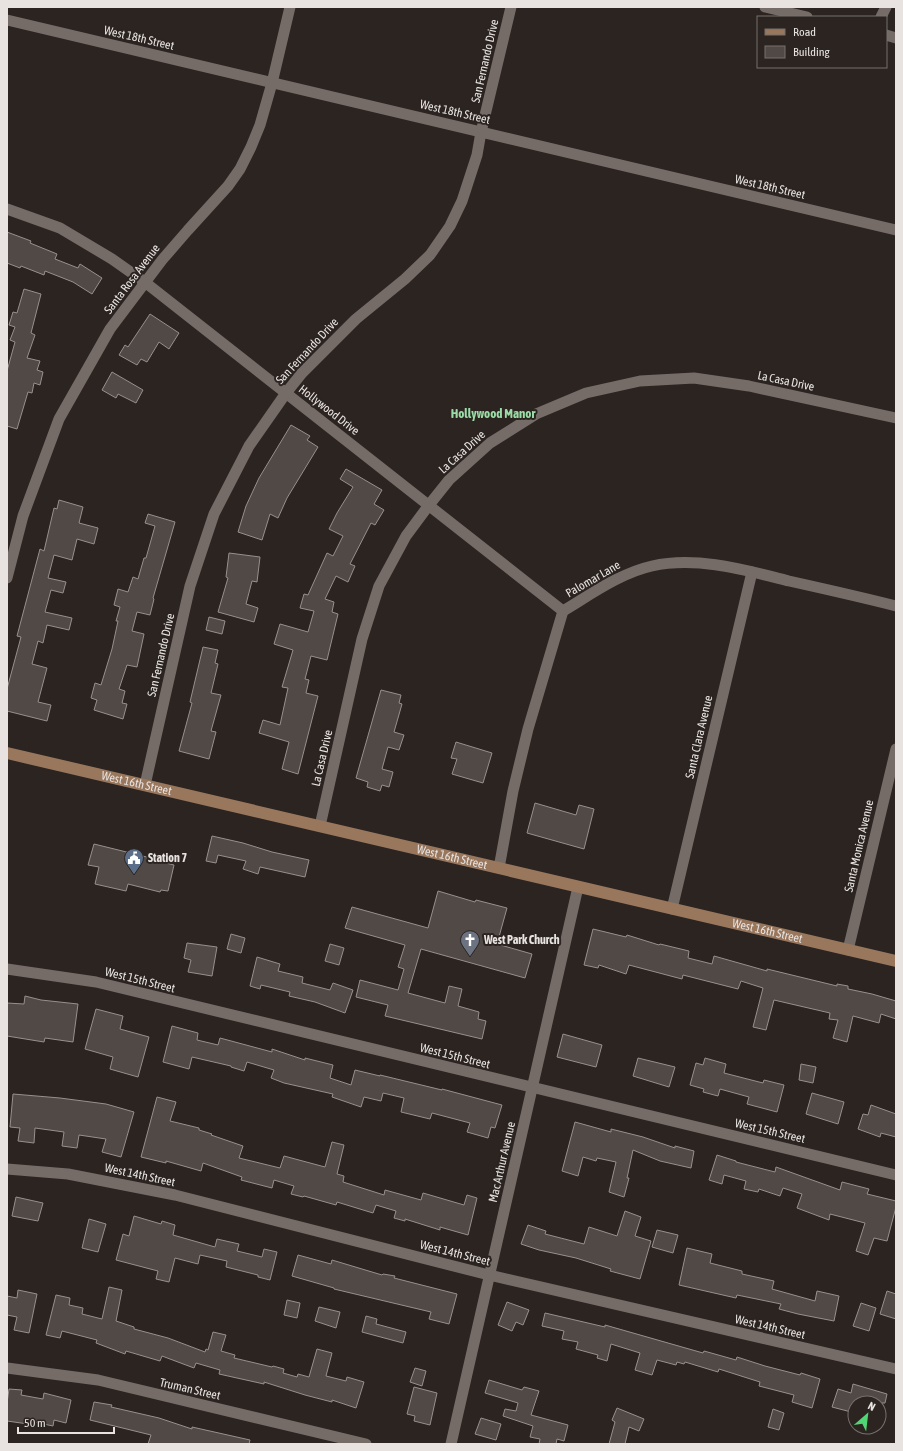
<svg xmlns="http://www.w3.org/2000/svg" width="903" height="1451" font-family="'Asap Condensed',sans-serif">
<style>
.building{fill:#514945;stroke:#99908c}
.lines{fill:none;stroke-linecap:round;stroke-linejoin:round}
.street{stroke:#756c68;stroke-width:11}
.secondary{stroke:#98775d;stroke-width:12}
.labels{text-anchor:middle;stroke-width:4;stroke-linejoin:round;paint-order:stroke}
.street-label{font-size:12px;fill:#e8e3e1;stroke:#2b2421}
.poi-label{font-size:12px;font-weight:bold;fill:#e8e3e1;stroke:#2b2421;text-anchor:start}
.neighbourhood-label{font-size:13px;font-weight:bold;fill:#9cdda7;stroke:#2b2421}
</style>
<rect width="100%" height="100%" fill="#2b2421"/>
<g class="building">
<path d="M7,232L31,241L30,243L57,254L55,259L78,268L80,264L102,278L92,294L73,282L45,271L44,275L21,266L20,268L7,263Z"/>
<path d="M24,289L41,294L31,333L35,335L27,358L40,361L37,370L43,372L40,385L34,383L32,393L28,392L17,429L7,426V371L15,342L10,340L15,327L9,325L13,312L17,313Z"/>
<path d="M150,314L179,333L169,349L159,342L147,362L141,359L137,365L119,355L125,345L128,347Z"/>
<path d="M112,372L143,390L136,403L118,394L116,398L102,390Z"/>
<path d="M291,425L310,436L307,440L318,447L287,498L278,518L270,514L262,540L238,532L246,506L259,478Z"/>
<path d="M346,469L382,490L374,504L384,510L375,525L371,523L350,564L355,566L348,582L336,576L325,599L334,602L332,612L338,614L327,660L311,656L305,679L309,680L306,693L318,696L298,774L282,769L289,742L259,733L263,720L280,725L288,688L282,687L293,650L274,644L280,624L308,632L314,611L300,608L304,594L308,595L327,553L333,556L343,536L329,529L337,513L353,487L340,479Z"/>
<path d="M59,500L83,507L79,523L98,528L94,544L77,539L72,560L54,555L48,578L66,582L63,593L51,590L45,612L72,618L69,630L47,625L43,643L38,641L32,664L47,668L38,702L51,705L47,721L7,711V689L21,637L17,636L40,549L44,551L54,508L57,509Z"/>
<path d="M148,514L175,522L153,598L154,599L150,615L137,612L132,631L144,634L137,667L127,665L119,689L125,691L122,703L127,704L123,719L94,710L97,700L91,698L95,683L101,685L112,649L118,621H116L120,607L114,605L118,589L128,592L133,577L138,579L144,558H146L155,526L145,523Z"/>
<path d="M229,553L260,557L257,582L252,581L246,604L258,608L254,622L218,612L228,578L226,577Z"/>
<path d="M209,617L225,621L222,634L206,630Z"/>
<path d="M203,647L218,650L215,663L218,664L211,693L221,695L211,731L216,732L209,759L179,751L192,703L190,702Z"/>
<path d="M381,690L401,695L399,703L402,704L394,732L404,735L399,750L388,747L382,769L393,772L389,787L382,785L380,791L367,787L368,782L356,778Z"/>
<path d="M456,742L492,753L483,783L452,774L457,759L451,758Z"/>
<path d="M535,803L576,815L579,805L594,809L584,849L527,833Z"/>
<path d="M212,836L243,843L272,852L309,860L305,877L260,867L258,874L243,869L246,861L218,855L216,863L206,861Z"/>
<path d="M94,844L167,862L166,863L174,865L168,891L161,890L160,892L128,884L126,891L95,884L99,867L88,865Z"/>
<path d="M438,891L475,902L476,900L507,908L497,944L532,954L525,978L421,949L408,993L445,1003L449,986L462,989L458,1006L479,1012L478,1019L486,1021L482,1039L385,1016L388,1005L356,997L360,980L398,990L404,969L398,967L405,945L345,928L352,907L428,928Z"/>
<path d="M593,929L626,937L627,935L659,945L660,944L689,951L688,958L712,964L714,956L767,971V969L837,986V984L848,986V989L872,994L896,1001V1019L881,1014L879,1023L853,1016L847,1042L833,1038L838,1020L829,1019L830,1013L774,1000L766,1030L753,1027L763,988L741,981L738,989L683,975L682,979L629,965L626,974L599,965L598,968L584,965Z"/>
<path d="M231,934L245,938L241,953L227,949Z"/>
<path d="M187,943L217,947L212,976L188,972L191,960L184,958Z"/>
<path d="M330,944L344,948L339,965L325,961Z"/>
<path d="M257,957L280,964L278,971L303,977L302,983L330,990L333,983L353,990L345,1013L315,1002L289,996L290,992L261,985L260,989L250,986Z"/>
<path d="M25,996L41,1000L78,1004L73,1042L45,1038L44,1042L7,1036V1003L24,1004Z"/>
<path d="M96,1009L123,1016L120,1029L149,1037L138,1077L110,1069L113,1057L85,1049Z"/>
<path d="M172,1026L198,1033L197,1040L218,1045L220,1038L272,1052V1049L305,1060V1058L333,1065L330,1078L351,1085L355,1070L380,1076V1075L442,1090V1089L502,1105L495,1128L491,1127L488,1138L467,1132L470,1123L432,1113L430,1119L401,1112L404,1098L383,1093L381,1101L364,1097L361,1107L332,1097L333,1094L284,1083L271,1078L274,1070L247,1062L244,1071L231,1067V1066L192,1057L189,1069L163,1062Z"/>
<path d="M563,1034L602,1045L596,1067L557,1057Z"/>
<path d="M638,1058L675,1067L669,1087L633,1076Z"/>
<path d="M705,1058L726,1064L724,1073L763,1083L764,1080L784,1085L777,1112L747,1104L749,1097L720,1089L718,1096L703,1092L704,1089L690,1085L696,1063L703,1065Z"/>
<path d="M801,1064L816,1067L813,1083L799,1080Z"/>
<path d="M812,1093L844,1102L838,1124L806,1114Z"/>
<path d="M13,1094L60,1098L106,1104L134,1112L121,1157L102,1152L106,1139L79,1135L77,1148L62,1146L64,1132L35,1128L34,1143L18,1141L20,1128L10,1127Z"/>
<path d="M157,1097L176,1102L170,1121L199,1128V1130L212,1134L211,1135L243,1146L239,1158L280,1168L284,1156L325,1167L332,1142L344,1145L337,1174L344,1176L343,1182L384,1195L385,1190L421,1200L423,1193L464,1205L467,1195L477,1198L468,1235L440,1227V1230L405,1219V1221L394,1218L396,1211L376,1205L373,1213L337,1202L336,1205L304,1196L303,1197L291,1194L294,1186L274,1180L272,1188L241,1180L242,1177L203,1163L201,1171L166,1161V1163L141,1157Z"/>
<path d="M871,1105L896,1114V1137L881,1133L880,1137L858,1129L863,1114L868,1115Z"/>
<path d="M575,1122L611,1132V1129L643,1137L675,1148V1146L694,1151L691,1168L660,1161L633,1150L627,1178H629L624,1197L609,1192L616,1162L597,1158L596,1161L583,1157L578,1176L562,1171Z"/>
<path d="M717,1155L736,1161V1162L775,1172L776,1167L840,1190L842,1182L869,1189L867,1194L896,1201V1207L887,1241L874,1238L868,1255L856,1251L865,1223L830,1214L829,1220L797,1208L802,1194L783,1188L780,1196L759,1189L758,1192L744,1189L746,1181L724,1175L722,1184L709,1180Z"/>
<path d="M16,1197L43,1203L38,1221L12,1216Z"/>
<path d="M625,1211L641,1217L635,1236L651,1241L640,1279L610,1271L611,1269L576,1258L539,1250L521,1244L528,1225L546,1231L545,1234L584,1244L589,1227L617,1236Z"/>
<path d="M134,1216L161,1224L162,1221L175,1225L173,1235L215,1247L217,1239L239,1244L237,1251L262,1257L264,1249L277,1252L270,1280L258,1277V1275L226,1267L227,1261L200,1255L198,1264L175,1258L169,1282L156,1279L158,1271L116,1260L123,1234L129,1236Z"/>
<path d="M89,1219L106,1224L98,1252L82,1248Z"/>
<path d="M657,1230L678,1235L673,1253L652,1247Z"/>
<path d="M687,1248L712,1254L710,1263L742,1271V1274L774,1281L772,1289L815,1301L817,1291L839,1296L834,1321L798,1314L779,1309L781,1304L737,1295L736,1298L679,1285Z"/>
<path d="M298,1255L331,1264L332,1260L382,1275L383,1274L395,1276L394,1278L457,1294L449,1324L429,1319L431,1312L334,1289V1288L292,1276Z"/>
<path d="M109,1287L122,1290L116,1321L134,1327V1329L168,1338L205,1352L206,1349L208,1350L213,1332L226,1335L221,1351L235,1355L234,1358L272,1367L273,1366L284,1369L283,1373L297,1377L298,1374L309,1377L317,1349L332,1353L326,1376L346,1381L347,1377L364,1382L356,1408L332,1400V1402L305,1395L264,1382V1384L219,1374L220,1370L196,1363L194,1368L162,1356L160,1361L126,1351L125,1354L96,1343L97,1340L62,1331L60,1338L46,1335L56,1295L70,1298L69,1305L83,1308L82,1314L102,1319Z"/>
<path d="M18,1290L37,1294L29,1333L14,1330L17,1317L7,1315V1296L17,1298Z"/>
<path d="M887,1291L896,1294V1319L880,1314Z"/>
<path d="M287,1300L300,1303L297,1318L284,1315Z"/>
<path d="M507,1302L529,1310L523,1325L516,1322L512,1331L498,1325Z"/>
<path d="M861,1303L876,1308L869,1331L853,1326Z"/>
<path d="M319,1307L340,1312L336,1328L315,1321Z"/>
<path d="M545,1313L605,1327V1325L703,1353L704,1351L736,1360L737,1357L765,1366L800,1375L801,1373L820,1379L812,1408L792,1402L794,1395L759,1386L760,1382L719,1369L718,1372L685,1362L684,1364L677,1362L676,1365L657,1360L652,1375L635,1370L640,1353L611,1344L607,1361L597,1358L598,1355L576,1349L578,1342L562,1339L564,1331L542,1326Z"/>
<path d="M366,1316L377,1319L376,1324L406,1332L403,1343L362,1332Z"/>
<path d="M415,1368L426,1371L422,1386L410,1382Z"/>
<path d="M489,1380L522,1390L524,1387L539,1391L531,1415L568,1425L564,1441L557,1439L556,1444H539L540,1439L530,1437L533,1426L503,1416L505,1409L516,1411L518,1403L485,1393Z"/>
<path d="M853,1384L887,1394L885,1403H855V1413L832,1407L838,1389L851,1393Z"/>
<path d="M414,1387L437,1393L430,1425L414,1421L415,1416L407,1414Z"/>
<path d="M9,1389L22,1390L21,1395L43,1399L44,1393L71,1400L66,1423L54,1420L53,1426L29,1421L28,1424L7,1421V1403Z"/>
<path d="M94,1402L112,1405L111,1407L159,1418L192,1429V1427L250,1440L249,1444H148L151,1435L90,1420Z"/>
<path d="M617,1408L644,1419L639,1431L629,1427L625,1444H609L615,1422L612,1420Z"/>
<path d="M773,1409L784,1413L779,1430L768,1427Z"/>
<path d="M481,1418L501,1424L496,1440L475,1434Z"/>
</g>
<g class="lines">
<g class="street">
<path d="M765,7L807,17"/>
<path d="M881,17L886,7"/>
<path d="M7,20L896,230"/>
<path d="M886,35L896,38"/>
<path d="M7,209L60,228L112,259L146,283L563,611"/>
<path d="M7,578L23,516L59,419L110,329L162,260L188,230L228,186L240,169L251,147L260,125L272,83L290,7"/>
<path d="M145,785L190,586L214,514L249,446L286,393L302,373L356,319L405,279L430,255L450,226L462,201L477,155L481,132L511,7"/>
<path d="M320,826L362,639L379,586L406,536L429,505L449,480L490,443L536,414L586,393L640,381L694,378L749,386L896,418"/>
<path d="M499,868L513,791L528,729L563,611C590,595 620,573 652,566C697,556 745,570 789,581C825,589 861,597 896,606"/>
<path d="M672,909L752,572"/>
<path d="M848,950L896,749"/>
<path d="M7,969L96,982L896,1175"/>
<path d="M7,1169L68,1174L175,1195L489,1275L896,1369"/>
<path d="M7,1368L98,1380L366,1444"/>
<path d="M451,1444L578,887"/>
</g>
<path class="secondary" id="s1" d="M7,753L896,961"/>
</g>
<defs>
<g id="civic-pin" transform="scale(1)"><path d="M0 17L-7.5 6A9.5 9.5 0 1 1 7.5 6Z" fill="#5c6f8a" stroke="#2b2421"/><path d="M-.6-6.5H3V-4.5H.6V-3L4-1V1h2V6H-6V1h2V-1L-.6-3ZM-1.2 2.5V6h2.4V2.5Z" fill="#fff"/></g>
<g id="church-pin" transform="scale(1)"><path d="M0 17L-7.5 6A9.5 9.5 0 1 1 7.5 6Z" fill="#6b7280" stroke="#2b2421"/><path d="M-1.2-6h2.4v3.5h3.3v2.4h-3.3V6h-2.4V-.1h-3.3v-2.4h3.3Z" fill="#fff"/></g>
</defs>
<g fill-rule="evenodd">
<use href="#civic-pin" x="134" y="858"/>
<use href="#church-pin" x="470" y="940"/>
</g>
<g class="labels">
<g class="street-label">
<text transform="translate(139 38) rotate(13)" y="4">West 18th Street</text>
<text transform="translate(485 61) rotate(-77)" y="4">San Fernando Drive</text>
<text transform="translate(455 112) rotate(13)" y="4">West 18th Street</text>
<text transform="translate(770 187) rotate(13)" y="4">West 18th Street</text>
<text transform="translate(132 279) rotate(-53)" y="4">Santa Rosa Avenue</text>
<text transform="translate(307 351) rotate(-47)" y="4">San Fernando Drive</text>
<text transform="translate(786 381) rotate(12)" y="4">La Casa Drive</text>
<text transform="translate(329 410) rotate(38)" y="4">Hollywood Drive</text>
<text transform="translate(462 452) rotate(-42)" y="4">La Casa Drive</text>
<text transform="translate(593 579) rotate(-30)" y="4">Palomar Lane</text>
<text transform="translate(161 655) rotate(-77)" y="4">San Fernando Drive</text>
<text transform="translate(699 737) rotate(-77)" y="4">Santa Clara Avenue</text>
<text transform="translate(322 758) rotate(-77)" y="4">La Casa Drive</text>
<text dy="4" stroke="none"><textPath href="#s1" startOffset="133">West 16th Street</textPath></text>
<text transform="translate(859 846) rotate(-77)" y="4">Santa Monica Avenue</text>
<text dy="4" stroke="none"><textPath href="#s1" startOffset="457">West 16th Street</textPath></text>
<text dy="4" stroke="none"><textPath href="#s1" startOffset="781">West 16th Street</textPath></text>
<text transform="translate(140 980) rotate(14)" y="4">West 15th Street</text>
<text transform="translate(455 1056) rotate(14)" y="4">West 15th Street</text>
<text transform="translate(770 1131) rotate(13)" y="4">West 15th Street</text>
<text transform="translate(502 1162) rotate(-77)" y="4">Mac Arthur Avenue</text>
<text transform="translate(140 1175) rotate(12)" y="4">West 14th Street</text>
<text transform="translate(455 1253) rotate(14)" y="4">West 14th Street</text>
<text transform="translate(770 1327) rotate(13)" y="4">West 14th Street</text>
<text transform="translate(190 1389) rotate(13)" y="4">Truman Street</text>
</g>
<g class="poi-label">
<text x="148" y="862">Station 7</text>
<text x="484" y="944">West Park Church</text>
</g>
<g class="neighbourhood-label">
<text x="493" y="418">Hollywood Manor</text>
</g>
</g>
<rect width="903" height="1451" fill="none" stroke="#e8e3e1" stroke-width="16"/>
<rect x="757" y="16" width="130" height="52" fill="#2b2421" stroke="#77706e"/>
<rect x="765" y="29" width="20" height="6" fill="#98775d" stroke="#77706e"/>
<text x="793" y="36" font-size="12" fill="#e8e3e1">Road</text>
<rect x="765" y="46" width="20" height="12" fill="#514945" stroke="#77706e"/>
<text x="793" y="56" font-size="12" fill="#e8e3e1">Building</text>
<g transform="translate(867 1415) rotate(28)"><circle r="19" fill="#2b2421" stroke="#77706e"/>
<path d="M0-3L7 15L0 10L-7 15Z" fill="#50d674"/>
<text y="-6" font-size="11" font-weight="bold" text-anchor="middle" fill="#e8e3e1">N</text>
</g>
<path d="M18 1427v6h96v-6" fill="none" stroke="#e8e3e1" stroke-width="2"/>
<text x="24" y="1427" font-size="12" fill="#e8e3e1" stroke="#2b2421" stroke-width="3" paint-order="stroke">50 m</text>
</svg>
